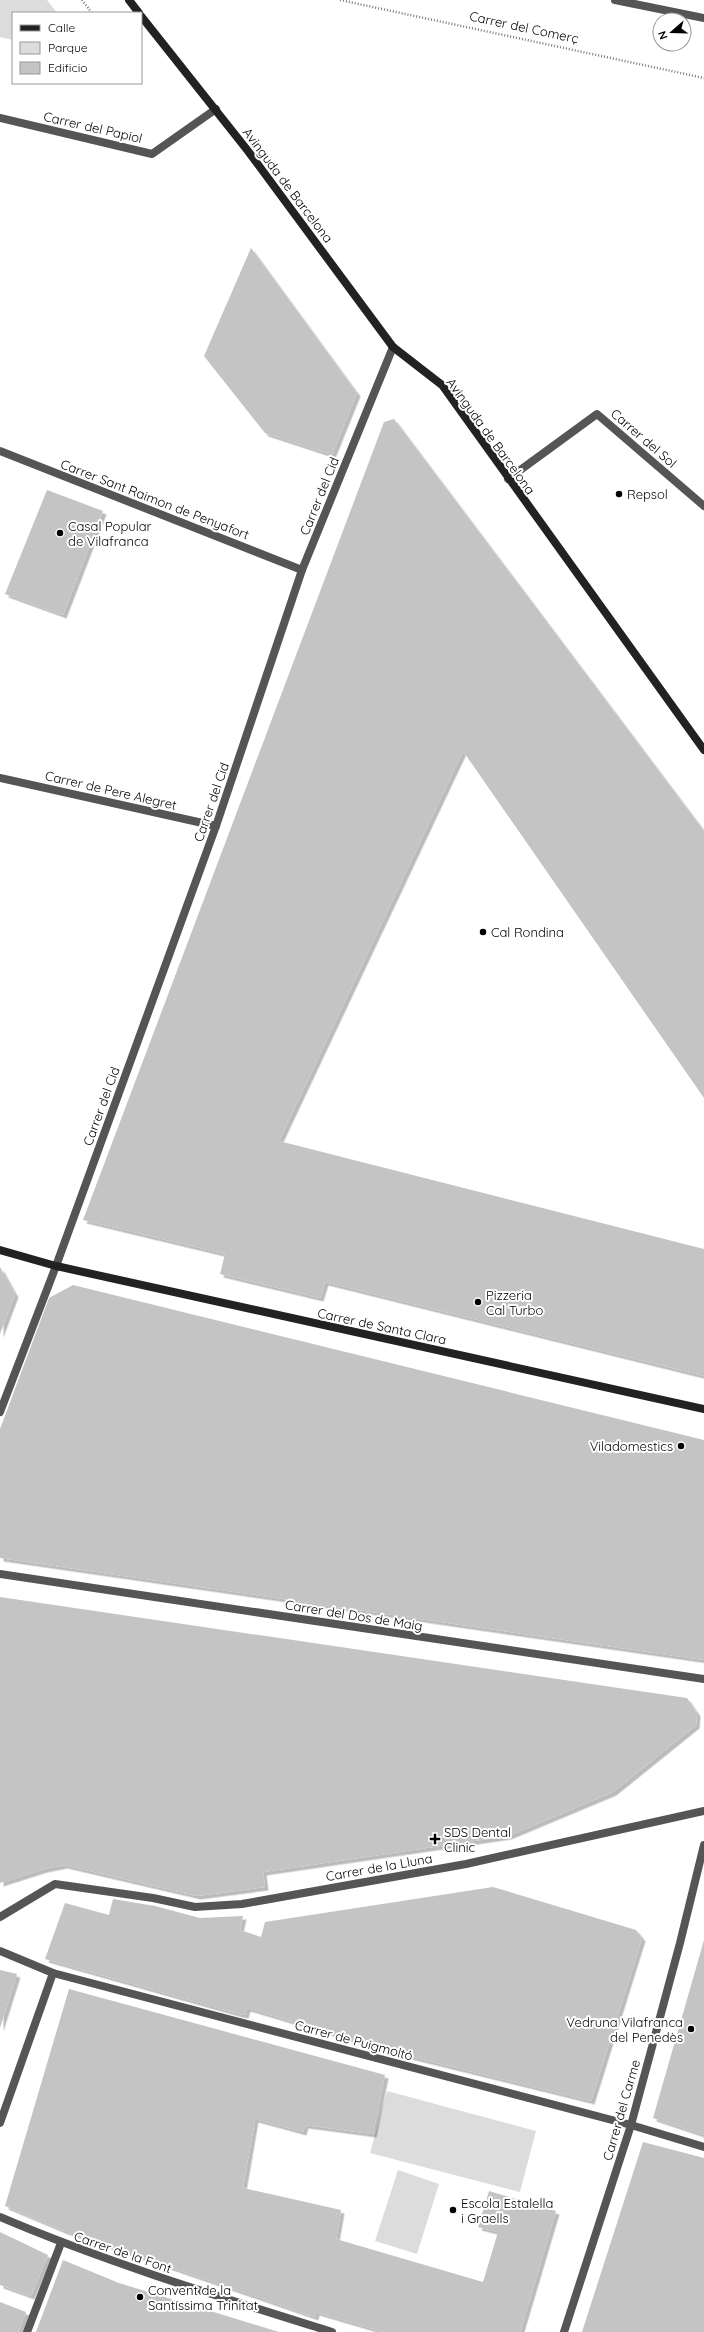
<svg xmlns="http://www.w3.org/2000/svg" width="704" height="2332" font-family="Quicksand,sans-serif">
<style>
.green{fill:#dcdcdc}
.building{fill:#c4c4c4;filter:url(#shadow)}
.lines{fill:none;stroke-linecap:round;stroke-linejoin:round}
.path{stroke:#777;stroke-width:2.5;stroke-dasharray:1 2;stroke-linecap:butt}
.street{stroke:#555;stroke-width:8}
.secondary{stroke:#222;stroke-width:8}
.poi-dot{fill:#000;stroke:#fff;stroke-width:1.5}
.labels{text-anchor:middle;stroke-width:4;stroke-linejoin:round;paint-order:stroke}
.street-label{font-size:13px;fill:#000;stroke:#fff}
.poi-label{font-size:13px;fill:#000;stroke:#fff;text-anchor:start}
</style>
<defs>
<filter id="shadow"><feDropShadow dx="3.5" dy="3.5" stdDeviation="0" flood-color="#0004"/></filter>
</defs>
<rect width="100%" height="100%" fill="#fff"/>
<g class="green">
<path d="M0,0H47L57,13H13V40L0,37Z"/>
<path d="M387,2091L536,2131L520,2192L370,2153Z"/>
<path d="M398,2170L439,2184L417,2254L375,2241Z"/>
</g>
<g class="building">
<path d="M251,248L357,393L332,455L265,433L204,356Z"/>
<path d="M394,419L704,831V1098L463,751L279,1141L704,1249V1376L325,1282L320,1298L220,1274L225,1254L83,1220L384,422Z"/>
<path d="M47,490L103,511L63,615L5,594Z"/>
<path d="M0,1267L15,1294L0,1334Z"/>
<path d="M73,1285L704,1440V1660L0,1558V1429L49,1298Z"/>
<path d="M0,1597L687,1698L697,1713L696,1725L613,1792L508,1836L263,1872L265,1887L197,1896L64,1865L44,1869L0,1883Z"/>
<path d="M493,1887L636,1930L642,1938L591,2101L404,2055L247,2008L245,2015L239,2014L45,1959L65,1903L109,1915L113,1899L155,1906L200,1918L243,1916L240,1930L261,1937L265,1922Z"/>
<path d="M704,1940V2135L653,2118Z"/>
<path d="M0,1970L17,1974L0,2028Z"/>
<path d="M69,1989L385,2075L373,2134L305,2125L303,2132L255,2119L243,2188L341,2210L336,2239L483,2282L498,2232L478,2227L489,2191L556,2211L520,2332H384L316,2312L315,2317L62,2230L5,2206Z"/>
<path d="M643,2142L704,2158V2332H582Z"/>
<path d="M0,2232L48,2255L31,2296L0,2285Z"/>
<path d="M63,2260L119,2283L279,2332H36Z"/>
<path d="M0,2302L26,2312L18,2332H0Z"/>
</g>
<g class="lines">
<g class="path">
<path d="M82,0L92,13"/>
<path d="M340,0L704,78"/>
</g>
<g class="street">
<path d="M615,0L704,18"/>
<path d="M0,118L152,154L216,109"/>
<path d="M0,451L302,570"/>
<path d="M508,479L597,414L704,506"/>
<path d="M0,778L216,826"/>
<path d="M0,1412L56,1266L216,826L302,570L393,347"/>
<path d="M0,1574L704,1679"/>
<path d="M0,1917L55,1884L153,1898L195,1907L242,1904L466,1864L704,1811"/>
<path d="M0,1951L53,1973L631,2125L704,2147"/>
<path d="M0,2123L53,1973"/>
<path d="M0,2217C108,2263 220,2297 332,2332"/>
<path d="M27,2332L61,2243"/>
<path d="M564,2332L631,2125L680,1943L704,1845"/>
</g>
<g class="secondary">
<path d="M129,0L139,13"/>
<path d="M141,16L248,151L393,347L442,385L704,750"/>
<path d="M0,1250L56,1266L704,1409"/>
</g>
</g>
<g class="poi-dot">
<circle cx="619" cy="494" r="4"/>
<circle cx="60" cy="533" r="4"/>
<circle cx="483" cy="932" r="4"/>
<circle cx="478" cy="1302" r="4"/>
<circle cx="681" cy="1446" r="4"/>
<path d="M433 1833h4v4h4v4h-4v4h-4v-4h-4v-4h4z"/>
<circle cx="691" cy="2029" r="4"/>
<circle cx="453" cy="2210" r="4"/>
<circle cx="140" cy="2297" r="4"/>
</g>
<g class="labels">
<g class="street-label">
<text transform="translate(524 27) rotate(12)" y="5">Carrer del Comerç</text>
<text transform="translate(93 127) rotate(13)" y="5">Carrer del Papiol</text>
<text transform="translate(288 185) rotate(53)" y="5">Avinguda de Barcelona</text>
<text transform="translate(491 436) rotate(54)" y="5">Avinguda de Barcelona</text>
<text transform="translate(644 438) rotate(41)" y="5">Carrer del Sol</text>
<text transform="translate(319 496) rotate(-68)" y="5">Carrer del Cid</text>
<text transform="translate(155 499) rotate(21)" y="5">Carrer Sant Raimon de Penyafort</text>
<text transform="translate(111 790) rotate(13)" y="5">Carrer de Pere Alegret</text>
<text transform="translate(211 802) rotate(-71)" y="5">Carrer del Cid</text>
<text transform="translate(101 1106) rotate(-70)" y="5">Carrer del Cid</text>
<text transform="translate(382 1326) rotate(12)" y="5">Carrer de Santa Clara</text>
<text transform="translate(354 1615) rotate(9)" y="5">Carrer del Dos de Maig</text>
<text transform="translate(379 1867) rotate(-10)" y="5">Carrer de la Lluna</text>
<text transform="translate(354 2040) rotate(15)" y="5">Carrer de Puigmoltó</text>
<text transform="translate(621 2110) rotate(-74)" y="5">Carrer del Carme</text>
<text transform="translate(123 2252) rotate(19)" y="5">Carrer de la Font</text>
</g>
<g class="poi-label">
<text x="627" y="499">Repsol</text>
<text x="68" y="531">Casal Popular<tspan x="68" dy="15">de Vilafranca</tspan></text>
<text x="491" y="937">Cal Rondina</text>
<text x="486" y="1300">Pizzeria<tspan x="486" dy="15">Cal Turbo</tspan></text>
<text x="673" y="1451" text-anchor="end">Viladomestics</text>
<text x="444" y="1837">SDS Dental<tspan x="444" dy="15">Clinic</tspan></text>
<text x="683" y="2027" text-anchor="end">Vedruna Vilafranca<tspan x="683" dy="15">del Penedès</tspan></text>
<text x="461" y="2208">Escola Estalella<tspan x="461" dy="15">i Graells</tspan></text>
<text x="148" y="2295">Convent de la<tspan x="148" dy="15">Santíssima Trinitat</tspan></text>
</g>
</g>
<rect x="12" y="12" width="130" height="72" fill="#ffffff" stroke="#999999"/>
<rect x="20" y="25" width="20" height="6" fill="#222222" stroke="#999999"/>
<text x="48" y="32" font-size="12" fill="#000000">Calle</text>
<rect x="20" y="42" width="20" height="12" fill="#dcdcdc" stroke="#999999"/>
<text x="48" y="52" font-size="12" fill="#000000">Parque</text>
<rect x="20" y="62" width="20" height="12" fill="#c4c4c4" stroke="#999999"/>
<text x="48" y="72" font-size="12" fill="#000000">Edificio</text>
<g transform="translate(672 32) rotate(250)"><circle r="19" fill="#ffffff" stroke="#999999"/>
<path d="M0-3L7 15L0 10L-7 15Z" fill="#000000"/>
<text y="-6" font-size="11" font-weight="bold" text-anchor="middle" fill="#000000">N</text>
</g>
</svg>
